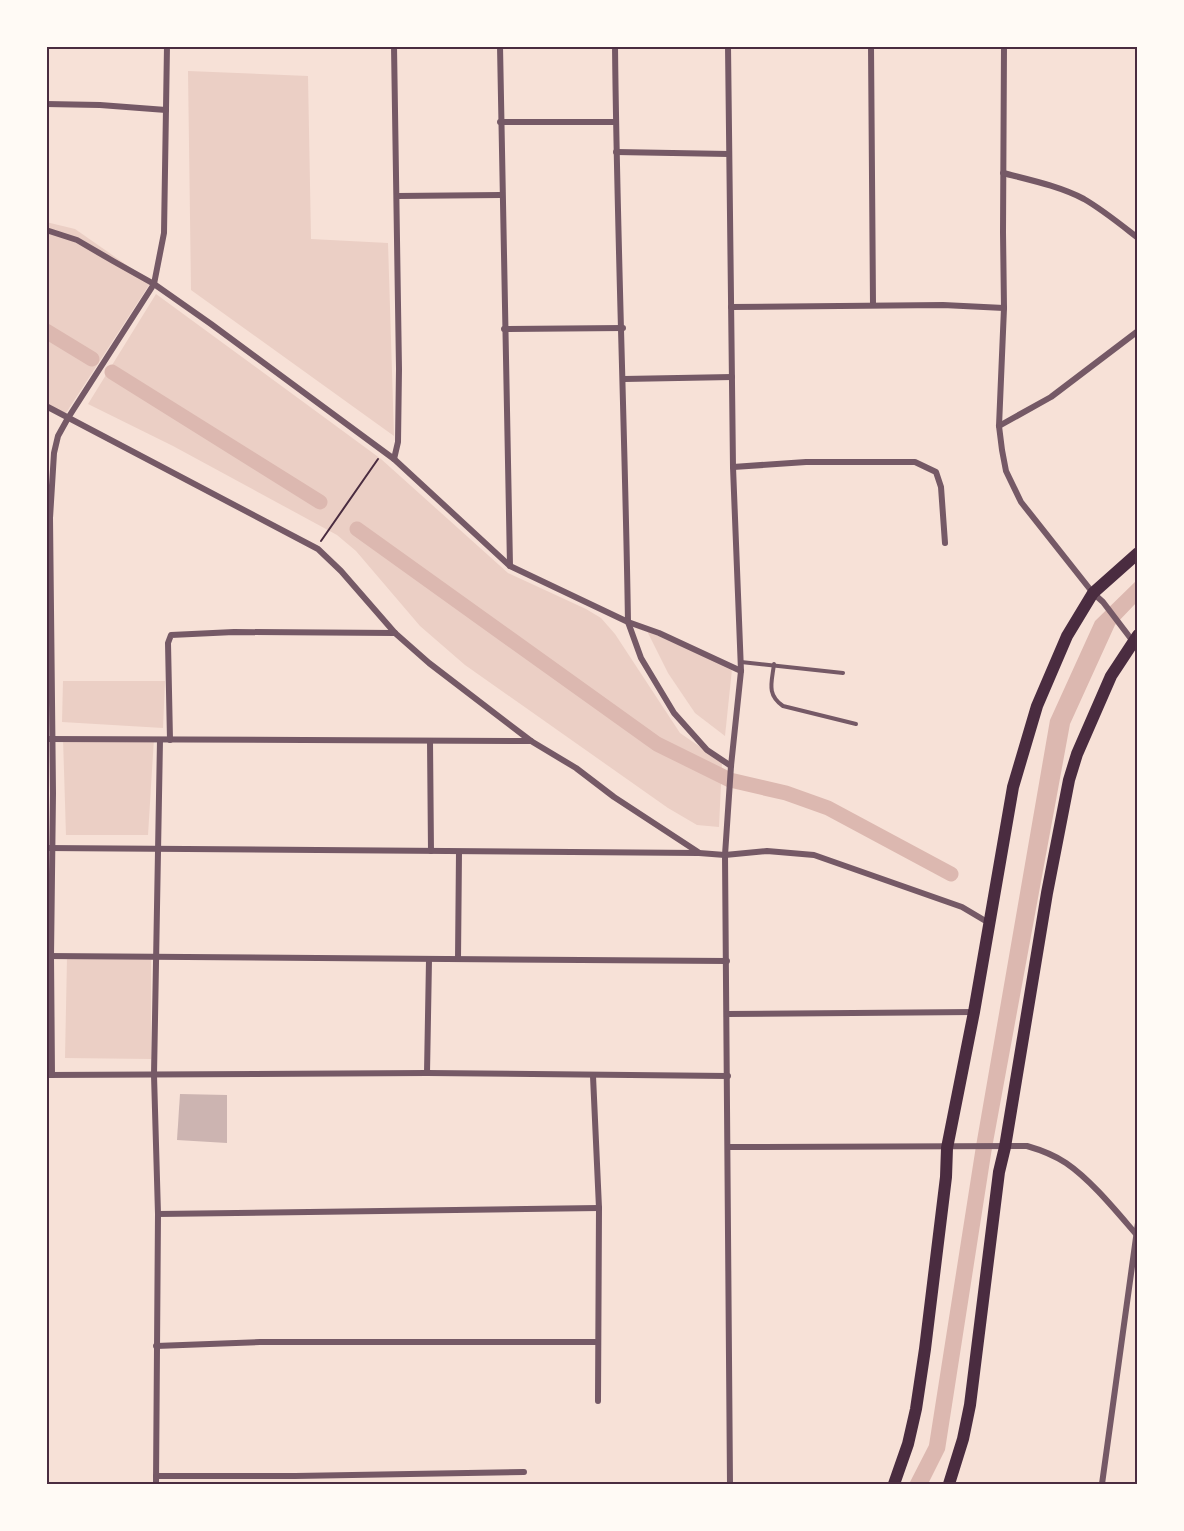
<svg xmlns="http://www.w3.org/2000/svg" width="1184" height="1531" font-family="Figtree,sans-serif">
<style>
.green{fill:#ebcfc5}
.water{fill:#dcb8b0}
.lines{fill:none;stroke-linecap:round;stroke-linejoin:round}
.canal{stroke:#dcb8b0;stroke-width:15}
.building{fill:#ccb4b1}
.path{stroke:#4a2c40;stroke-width:2}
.service{stroke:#755966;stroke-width:4}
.minor{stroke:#755966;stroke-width:6}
.primary{stroke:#4a2c40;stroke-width:12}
.neatline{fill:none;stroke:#4a2c40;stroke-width:2}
</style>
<rect width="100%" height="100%" fill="#f7e1d7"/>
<g class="green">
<path d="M188,71L308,76L311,239L388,243L394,436L191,290Z"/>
<path d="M46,222L75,229L151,282L66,413L47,406Z"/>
<path d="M156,294L381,459L508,573L586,609L601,618L615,634L680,733L722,762L719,827L697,825L668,808L465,665L420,626L356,551L337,535L173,446L88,404Z"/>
<path d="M647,631L732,669L725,736L695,713L668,673Z"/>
<path d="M63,681H165L163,728L62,722Z"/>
<path d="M63,738H154L148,835H66Z"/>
<path d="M67,958L151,959V1059L65,1058Z"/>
</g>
<path class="water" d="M1137,580V602L1115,625L1070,724L992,1148L945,1450L928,1484H909L929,1445L976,1146L1050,720L1095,621Z"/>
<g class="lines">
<g class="canal">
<path d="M46,331L92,359"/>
<path d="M112,372L320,502"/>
<path d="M357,529L657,744L730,780L786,793L828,808L951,874"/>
</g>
</g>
<path class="building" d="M180,1094L227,1095V1143L177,1140Z"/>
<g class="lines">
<path class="path" d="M321,541L378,459"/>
<g class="service">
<path d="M741,662L843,673"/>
<path d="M774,664C772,682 766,694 783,706L856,724"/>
</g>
<g class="minor">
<path d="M394,46L399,369L398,442L394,459"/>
<path d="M500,46L510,566"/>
<path d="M615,46C617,238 625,430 628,622L641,658L674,713L707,750L731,766"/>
<path d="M728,46L733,467L741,671L731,766L725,855L730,1484"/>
<path d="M871,46L873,305"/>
<path d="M1004,46L1003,232L1004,308L999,426L1002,450L1006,471L1021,502L1093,593L1103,602L1138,648"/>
<path d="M46,104L100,105L166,110"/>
<path d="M500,122H616"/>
<path d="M616,152L729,154"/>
<path d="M1003,173C1030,180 1059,186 1084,199C1103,210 1120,224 1138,238"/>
<path d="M397,196L501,195"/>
<path d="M46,230L77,240L113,261L154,284L211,324L394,459L510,566L628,622L659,633L741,671"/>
<path d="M731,307L943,305L1004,308"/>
<path d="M504,329L623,328"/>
<path d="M624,379L732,377"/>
<path d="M46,406L318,549L341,571L395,633L429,663L531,741L576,768L614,797L698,852"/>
<path d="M999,426L1051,397L1138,331"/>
<path d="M733,467L806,462H915L936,472L941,487L945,543"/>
<path d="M46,739L531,741"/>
<path d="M170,740L168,643L171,635L234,632L395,633"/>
<path d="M430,741L431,851"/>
<path d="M46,848L699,853L725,855L767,851L814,855L962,907L989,923"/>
<path d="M47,956L727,961"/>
<path d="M458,959L459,852"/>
<path d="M727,1014L974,1012"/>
<path d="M427,1073L429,960"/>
<path d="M46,1075L427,1073L728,1076"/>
<path d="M52,1075L51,956L53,793L50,518L54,453L58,436L68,418L154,284L164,233L167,46"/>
<path d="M593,1076L599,1208L598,1401"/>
<path d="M729,1147L1027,1146C1041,1150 1054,1155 1066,1163C1091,1180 1116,1211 1136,1234"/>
<path d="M158,1214L599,1208"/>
<path d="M156,1346L260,1342H598"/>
<path d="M156,1476H295L524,1472"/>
<path d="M156,1484L158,1214L154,1075L160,740"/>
<path d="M1102,1484L1138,1223"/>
</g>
<g class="primary">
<path d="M894,1484L908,1444L916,1409L925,1349L946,1177L947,1148L974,1012L1013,787L1037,706L1067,636L1093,593L1138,553"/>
<path d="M949,1484L963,1439L970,1405L999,1172L1005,1147L1047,893L1069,780L1077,754L1111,676L1138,635"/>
</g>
</g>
<rect width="1184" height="1531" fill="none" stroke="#fffaf5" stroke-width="96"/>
<rect x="48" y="48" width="1088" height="1435" class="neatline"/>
</svg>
